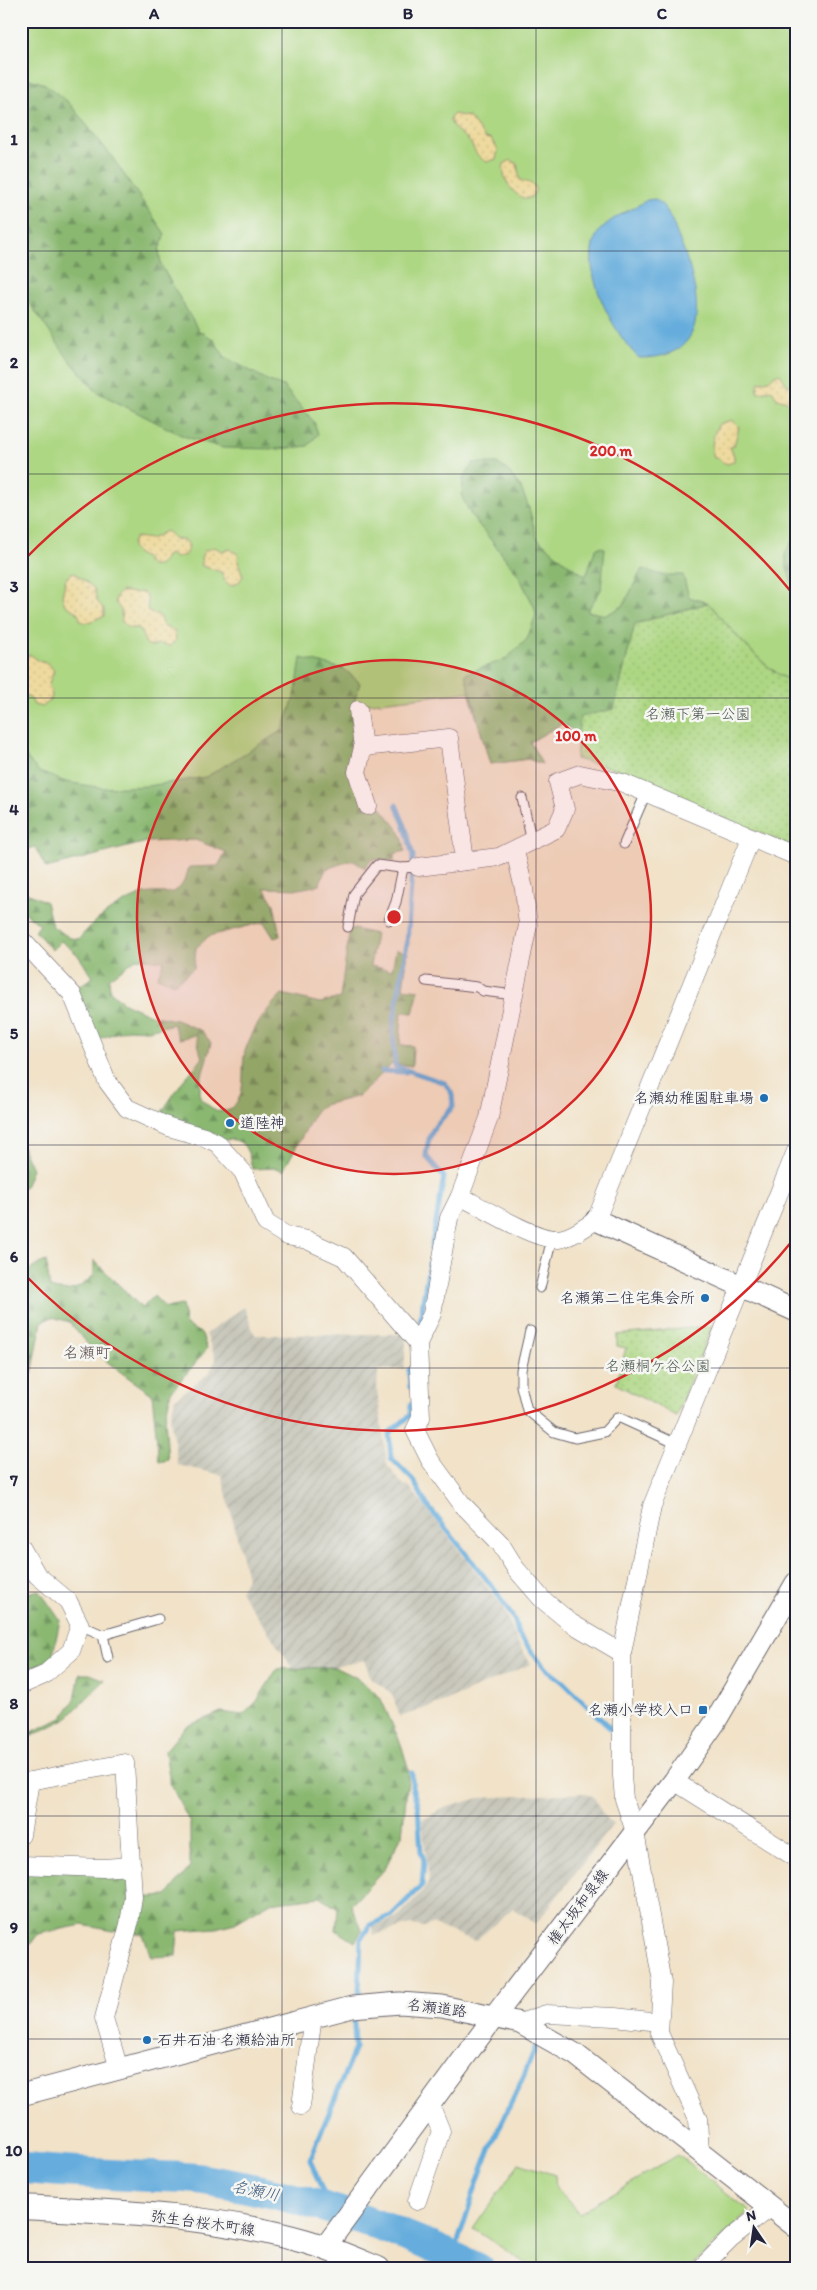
<svg xmlns="http://www.w3.org/2000/svg" width="817" height="2290" font-family="Itim,'Klee One',sans-serif">
<style>
.industrial{fill:url(#industrial-furrows)}
.grass{fill:#add783;stroke:#687c5f}
.forest{fill:url(#forest-firs);stroke:#566d56}
.sand{fill:url(#sand-dots);stroke:#887e6c}
.park{fill:url(#park-dots);stroke:#687c5f}
.water{fill:#66addd;stroke:#44688c}
.lines{fill:none;stroke-linecap:round;stroke-linejoin:round}
.stream{stroke:#66addd;stroke-width:5}
.river{stroke:#66addd;stroke-width:31}
.service-casing{stroke:#6a656c;stroke-width:11}
.minor-casing{stroke:#6a656c;stroke-width:19}
.tertiary-casing{stroke:#6a656c;stroke-width:23}
.secondary-casing{stroke:#6a656c;stroke-width:26}
.service{stroke:#fff;stroke-width:9}
.minor{stroke:#fff;stroke-width:18}
.tertiary{stroke:#fff;stroke-width:21}
.secondary{stroke:#fff;stroke-width:24}
.grid{fill:none;stroke:#22223b;stroke-width:1;stroke-opacity:0.55}
.ring{fill:none;stroke:#d62828;stroke-width:2.5}
.poi-dot{fill:#1f6fb2;stroke:#f6f6f2;stroke-width:2}
.labels{text-anchor:middle;stroke-width:5;stroke-linejoin:round;paint-order:stroke}
.park-label{font-size:15px;fill:#4c5851;stroke:#f6f6f2}
.poi-label{font-size:15px;fill:#22223b;stroke:#f6f6f2;text-anchor:end}
.street-label{font-size:15px;fill:#22223b;stroke:#f6f6f2}
.neighbourhood-label{font-size:16px;fill:#605253;stroke:#f6f6f2}
.water-label{font-size:16px;font-style:italic;fill:#3d5a7c;stroke:#f6f6f2}
.centre{fill:#d62828;stroke:#f6f6f2;stroke-width:2.5}
.ring-label{font-size:15px;text-anchor:middle;font-weight:bold;fill:#d62828;stroke:#f6f6f2;stroke-width:5;stroke-linejoin:round;paint-order:stroke}
.neatline{fill:none;stroke:#22223b;stroke-width:2}
.grid-label{font-size:16px;text-anchor:middle;font-weight:bold;fill:#22223b}
</style>
<defs>
<pattern id="industrial-furrows" width="10" height="10" patternUnits="userSpaceOnUse" patternTransform="scale(1.25)"><rect width="10" height="10" fill="#c6c5b8"/><path d="M-1 1l2-2M0 10L10 0M9 11l2-2" fill="none" stroke="#aaa99f"/></pattern>
<pattern id="forest-firs" width="22" height="20" patternUnits="userSpaceOnUse" patternTransform="scale(1.25)"><rect width="22" height="20" fill="#8ab871"/><path d="M5 1l3.5 6h-7zM16 11l3.5 6h-7z" fill="#70955e"/></pattern>
<pattern id="sand-dots" width="8" height="8" patternUnits="userSpaceOnUse" patternTransform="scale(1.25)"><rect width="8" height="8" fill="#eeda9e"/><path d="M2 2h.1M6 6h.1" fill="none" stroke="#ccbb89" stroke-width="1.8" stroke-linecap="round"/></pattern>
<pattern id="park-dots" width="8" height="8" patternUnits="userSpaceOnUse" patternTransform="scale(1.25)"><rect width="8" height="8" fill="#add783"/><path d="M2 2h.1M6 6h.1" fill="none" stroke="#95b872" stroke-width="1.8" stroke-linecap="round"/></pattern>
</defs>
<rect width="100%" height="100%" fill="#f6f6f2"/>
<filter id="ink" filterUnits="userSpaceOnUse"><feTurbulence type="fractalNoise" baseFrequency=".02" numOctaves="2"/><feDisplacementMap in="SourceGraphic" scale="10" xChannelSelector="R" yChannelSelector="G"/><feConvolveMatrix kernelMatrix="1 2 1 2 8 2 1 2 1" color-interpolation-filters="sRGB"/></filter>
<filter id="wash" filterUnits="userSpaceOnUse"><feTurbulence type="fractalNoise" baseFrequency=".0096" numOctaves="4" result="noise"/><feDisplacementMap in="SourceGraphic" scale="20" xChannelSelector="R" yChannelSelector="G"/><feGaussianBlur stdDeviation="1.12" result="paint"/><feColorMatrix in="noise" values="0 0 0 0 0 0 0 0 0 0 0 0 0 0 0 0 0 1.4 0 .05"/><feComposite in="paint" operator="in"/></filter>
<g filter="url(#wash)">
<rect width="100%" height="100%" fill="#f1e2c8"/>
<g class="industrial">
<path d="M244,1307L255,1335L403,1334L406,1341L404,1369L378,1370L377,1391L387,1465L404,1486L408,1485L502,1606L518,1643L531,1664L453,1698L400,1717L392,1694L370,1677L365,1660L334,1667L293,1668L240,1591L247,1578L222,1475L178,1465L170,1419L175,1399L209,1373L216,1360L206,1334Z"/>
<path d="M584,1793L594,1797L602,1813L613,1824L536,1924L513,1908L475,1941L432,1924L424,1927L411,1925L374,1935L373,1926L397,1918L427,1886L429,1880L422,1820L444,1808L479,1798Z"/>
</g>
<g class="grass">
<path d="M21,21H796V684C760,668 734,631 708,603L635,624L579,735L563,723L530,742L542,764L528,759L490,764L469,692L353,705L219,799L21,789Z"/>
<path d="M678,2155L750,2211L688,2269H535L473,2229L519,2163L555,2175L556,2188L579,2213Z"/>
</g>
<g class="forest">
<path d="M30,79L45,84L69,103L110,154L165,234L159,250L161,265L198,330L213,339L225,357L269,381L283,386L314,422L318,434L308,446L279,449L223,448L183,436L97,392L67,357L21,291V80Z"/>
<path d="M473,463H497L509,472L521,488L529,508L537,538L569,565L586,576L595,550L599,547L605,548L601,590L587,611L606,615L623,606L642,569L662,575H683L689,597L708,603L635,624L614,709L579,735L563,723L530,742L542,764L528,759L490,764L465,674L506,659L527,639L536,615L534,606L517,573L471,515L462,497L463,479Z"/>
<path d="M796,535V594L787,569L785,553Z"/>
<path d="M301,658L344,669L360,683L353,705L366,808L379,804C391,824 403,827 405,851L394,854V861L372,859L365,868L352,860L326,869L319,885L299,889L264,888L274,904L280,936L274,938L264,922L209,936L196,948L194,968L174,984L157,977L164,961L137,958L109,979L110,991L124,1003L150,1015L176,1020L202,1031L211,1043L200,1083V1098C209,1106 217,1115 229,1109C250,1098 239,1066 246,1048C254,1027 266,1010 282,994L320,1003L340,998L350,928L376,934L370,966L392,970L396,950L408,953L403,988L419,990L413,1013L402,1012L400,1045L413,1046L412,1066L392,1064L359,1096L324,1105L316,1111L283,1171L277,1168L252,1169C248,1146 242,1134 217,1142L160,1115L182,1082L202,1059L196,1035L179,1039L173,1024L148,1030L128,1029L98,1039L73,990L93,977L77,954L61,941L52,950L35,931L40,925L21,909V890L46,902L52,926L70,938L79,939C95,919 114,906 138,896C164,886 179,906 189,867L218,866L226,852L195,840L147,842L46,868L35,847L25,850L21,843V751L39,772L66,782L103,788L148,786L206,777L283,730L296,692Z"/>
<path d="M21,1144L32,1169L26,1185L21,1189Z"/>
<path d="M94,1260L142,1308L154,1296L166,1308L182,1305L186,1325L202,1334L207,1349L171,1392L165,1419L168,1460L159,1462L152,1394C122,1373 90,1353 70,1322L52,1317L42,1322L32,1374L27,1375L21,1348V1276L39,1264L46,1261L50,1288C72,1294 78,1289 94,1275Z"/>
<path d="M39,1590L60,1620L52,1659L21,1672V1595Z"/>
<path d="M334,1667L357,1678L380,1697L401,1744L409,1770L402,1835L384,1870L351,1905L362,1930L355,1942L336,1930L338,1909L320,1897L269,1903L235,1923L216,1928L178,1931L176,1956L151,1957L143,1934L119,1932L82,1925L38,1934L29,1946H21V1870L126,1872L139,1898L167,1896L190,1867V1823L170,1783L165,1751L185,1727L221,1712L243,1715L257,1701L277,1669Z"/>
<path d="M80,1674H90L105,1680L67,1718L28,1738L21,1745V1738L25,1735L62,1718L75,1699Z"/>
<path d="M307,2263L319,2269H259L263,2264Z"/>
</g>
<g class="sand">
<path d="M454,114L469,117L485,138L491,139L498,150L496,159L487,162C472,154 476,148 467,139C460,132 451,129 450,118Z"/>
<path d="M511,160L517,164L520,180C523,181 528,182 532,184C539,189 533,197 527,199C514,197 500,177 504,164Z"/>
<path d="M777,374L781,375L787,385L796,386V410L789,406L787,401L777,398L772,390L759,392L757,391L759,382L769,380Z"/>
<path d="M732,420L739,427L734,446L730,447L734,456V461L728,464L722,462L719,458H714C710,448 713,433 719,424Z"/>
<path d="M166,531C170,533 173,538 176,539C183,542 186,537 189,547L185,555L176,558L170,554L166,556C162,564 161,567 151,566C147,563 147,559 143,557C134,552 127,547 136,537L151,539Z"/>
<path d="M215,547L221,551L230,549L239,555L238,562L243,576L239,582L231,586L225,581L221,572L202,566L201,558L204,551Z"/>
<path d="M73,572L94,588L97,601L104,609V616L86,623L81,621L77,612L65,605L62,596L66,578Z"/>
<path d="M121,591L135,593L142,592C151,598 146,604 148,612L159,615L163,626L175,631L176,640L170,646L158,644C144,652 144,635 139,628H129L122,622L121,610L115,602L116,597Z"/>
<path d="M27,655H31L39,661L49,664L54,671L49,683L52,696L50,701L42,707L34,705L31,699L21,692V656Z"/>
</g>
<g class="park">
<path d="M708,603C734,631 760,668 796,684V848L723,818L627,772L576,759L580,717L614,709L635,624Z"/>
<path d="M712,1326L676,1416L616,1384L626,1348L617,1346V1335Z"/>
</g>
<path class="water" d="M655,199C670,208 673,225 680,241C700,290 716,359 639,358C614,335 573,261 601,229C612,217 633,209 647,200Z"/>
<g class="lines">
<g class="stream">
<path d="M396,805L405,826L413,856L407,943L393,1026L395,1066L445,1083L452,1094L453,1107C436,1124 428,1131 426,1156L444,1177L431,1250"/>
<path d="M382,1071L406,1072"/>
<path d="M420,1322L429,1263"/>
<path d="M409,1370L410,1387"/>
<path d="M411,1404V1415L389,1433L391,1458L413,1480L427,1505L495,1590L515,1621L518,1634L545,1668L563,1682L614,1732V1737"/>
<path d="M359,1992L361,1939L370,1925L391,1916L422,1885L424,1860L421,1852L418,1807L412,1787V1773"/>
<path d="M329,2207L310,2160L355,2048L354,2022"/>
<path d="M453,2256C464,2225 473,2192 485,2161C500,2122 521,2087 535,2048"/>
</g>
<path class="river" d="M21,2168C60,2172 99,2174 138,2176C161,2177 184,2176 206,2180C302,2195 392,2226 479,2269"/>
</g>
</g>
<g filter="url(#ink)">
<g class="lines">
<g class="service-casing">
<g id="service">
<path d="M522,798L532,842"/>
<path d="M624,844L646,793"/>
<path d="M389,920L396,902L403,868"/>
<path d="M348,927L354,894L377,865L401,868L418,867"/>
<path d="M426,981L477,987L483,991L514,995"/>
<path d="M540,1288L552,1238"/>
<path d="M530,1331L521,1370V1386L527,1410L554,1432L575,1438L604,1432L618,1417L677,1444"/>
<path d="M80,1625L103,1635L158,1619"/>
<path d="M103,1635L108,1658"/>
</g>
</g>
<g class="minor-casing">
<g id="minor">
<path d="M358,710L363,747L357,772L368,806"/>
<path d="M363,747L449,738L465,861"/>
<path d="M515,851L524,889L528,925L489,1118L460,1196L449,1218L432,1314L418,1343L421,1418L415,1430L430,1460L462,1504L500,1543L516,1569L542,1599L571,1623L622,1653"/>
<path d="M418,867L499,857L556,829L565,809L558,782L580,774L623,783L796,856"/>
<path d="M21,939L72,994L107,1081L127,1108L169,1127L204,1137L217,1143L243,1172L266,1223L287,1236L307,1240L344,1257L418,1343"/>
<path d="M460,1196C481,1207 537,1241 558,1239C572,1237 584,1228 596,1220L751,838"/>
<path d="M21,1547L37,1575L68,1601L80,1625L71,1651L44,1675L21,1685"/>
<path d="M674,1781L796,1858"/>
<path d="M21,1835L30,1781L125,1763L133,1897L129,1924L104,2018L119,2069"/>
<path d="M21,1865L103,1868L132,1866"/>
<path d="M520,2023L546,2014L615,2017L659,2022"/>
<path d="M301,2106L313,2016"/>
<path d="M700,2152L698,2119L659,2033L662,1983L635,1832L624,1799L622,1776V1653L652,1506L796,1151"/>
<path d="M417,2201L441,2131L430,2104"/>
<path d="M700,2269L731,2238L770,2207"/>
</g>
</g>
<g class="tertiary-casing">
<g id="tertiary">
<path d="M596,1220L796,1311"/>
<path d="M21,2095L352,2007L400,2003L442,2006L520,2023L575,2054L796,2227"/>
<path d="M325,2247L494,2017L674,1781L714,1724L796,1583"/>
</g>
</g>
<g class="secondary-casing">
<path id="secondary" d="M21,2207C116,2212 212,2215 304,2241C329,2248 354,2259 378,2269"/>
</g>
<use href="#service" class="service"/>
<use href="#minor" class="minor"/>
<use href="#tertiary" class="tertiary"/>
<use href="#secondary" class="secondary"/>
</g>
</g>
<path class="grid" d="M282,21V2269M536,21V2269M21,251H796M21,474H796M21,698H796M21,922H796M21,1145H796M21,1368H796M21,1592H796M21,1816H796M21,2039H796"/>
<circle cx="394" cy="917" r="257" fill="#d62828" fill-opacity=".12"/>
<g class="ring">
<circle cx="394" cy="917" r="257"/>
<path d="M793 1240A514 514 0 0 1 24 1274M24 560A514 514 0 0 1 793 594"/>
</g>
<g class="poi-dot">
<circle cx="764" cy="1098" r="5"/>
<circle cx="230" cy="1123" r="5"/>
<circle cx="705" cy="1298" r="5"/>
<rect x="698" y="1705" width="10" height="10" rx="2.5"/>
<circle cx="147" cy="2040" r="5"/>
</g>
<g class="labels">
<g class="park-label">
<text x="698" y="719">名瀬下第一公園</text>
<text x="658" y="1371">名瀬桐ケ谷公園</text>
</g>
<g class="poi-label">
<text x="754" y="1103">名瀬幼稚園駐車場</text>
<text x="240" y="1128" text-anchor="start">道陸神</text>
<text x="695" y="1303">名瀬第二住宅集会所</text>
<text x="693" y="1715">名瀬小学校入口</text>
<text x="157" y="2045" text-anchor="start">石井石油 名瀬給油所</text>
</g>
<g class="street-label">
<text transform="translate(578 1907) rotate(-53)" y="5">権太坂和泉線</text>
<text transform="translate(437 2008) rotate(7)" y="5">名瀬道路</text>
<text transform="translate(203 2223) rotate(8)" y="5">弥生台桜木町線</text>
</g>
<g class="neighbourhood-label">
<text x="87" y="1358">名瀬町</text>
</g>
<g class="water-label">
<text transform="translate(256 2190) rotate(12)" y="6">名瀬川</text>
</g>
</g>
<circle cx="394" cy="917" r="8" class="centre"/>
<g class="ring-label">
<text x="611" y="456">200 m</text>
<text x="576" y="741">100 m</text>
</g>
<rect width="817" height="2290" fill="none" stroke="#f6f6f2" stroke-width="55"/>
<g transform="translate(754 2228) rotate(347)" stroke="#f6f6f2" stroke-width="4" paint-order="stroke">
<path d="M0-4L9 19L0 12L-9 19Z" fill="#22223b"/>
<text y="-8" font-size="14" font-weight="bold" text-anchor="middle" fill="#22223b">N</text>
</g>
<rect x="28" y="28" width="762" height="2234" class="neatline"/>
<g class="grid-label">
<text x="154" y="19">A</text>
<text x="408" y="19">B</text>
<text x="662" y="19">C</text>
<text x="14" y="145">1</text>
<text x="14" y="368">2</text>
<text x="14" y="592">3</text>
<text x="14" y="815">4</text>
<text x="14" y="1039">5</text>
<text x="14" y="1262">6</text>
<text x="14" y="1486">7</text>
<text x="14" y="1709">8</text>
<text x="14" y="1933">9</text>
<text x="14" y="2156">10</text>
</g>
</svg>
